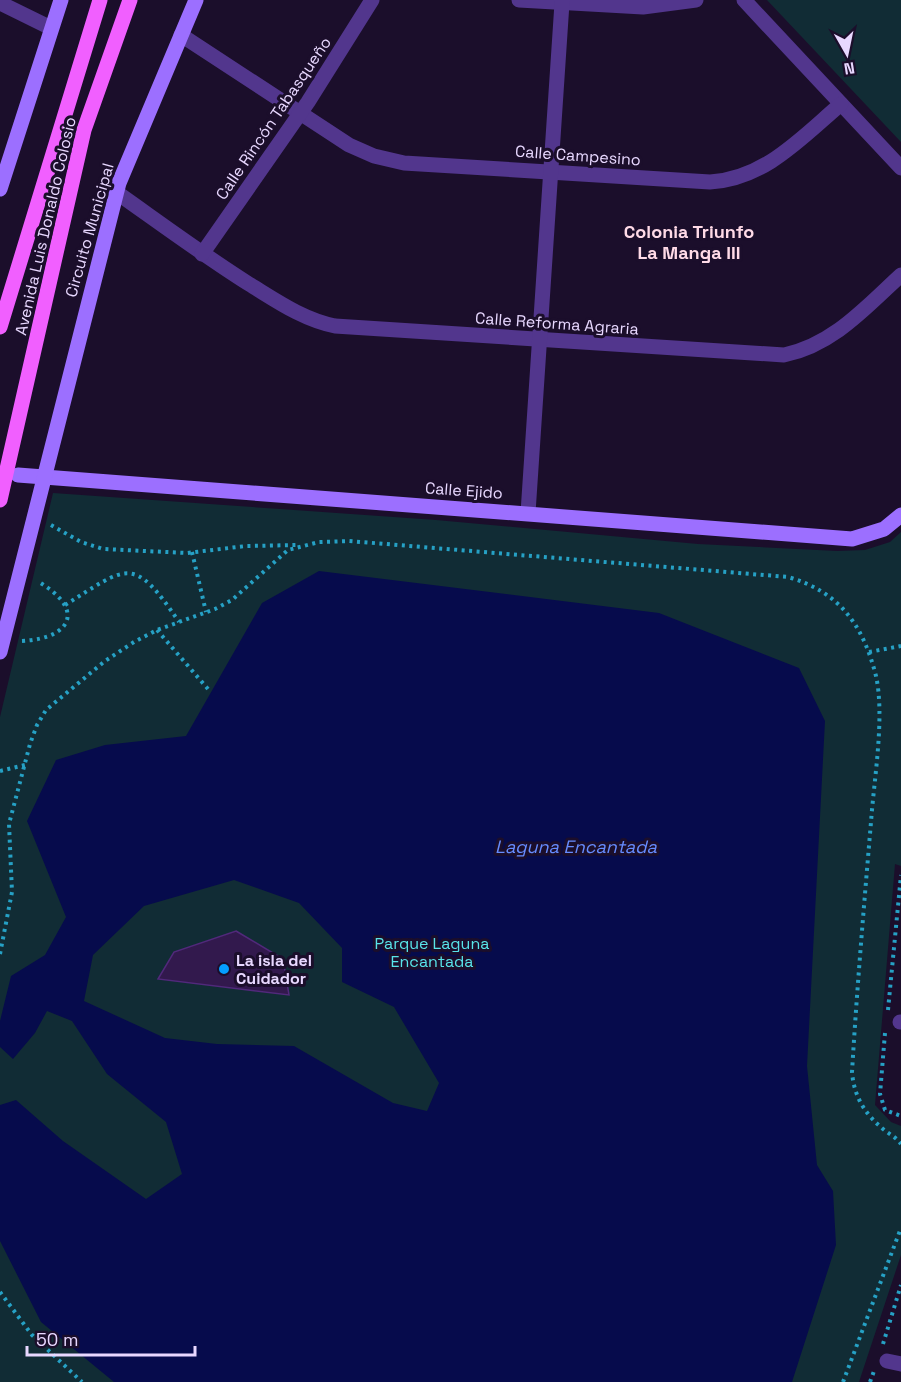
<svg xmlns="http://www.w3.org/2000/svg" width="901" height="1382" font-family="'Space Grotesk',sans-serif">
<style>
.green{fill:#112c35}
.water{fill:#060b4c;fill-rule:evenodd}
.building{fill:#32194d;stroke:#51297b;stroke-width:1.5}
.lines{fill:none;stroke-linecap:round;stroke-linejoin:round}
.path{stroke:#26a1c5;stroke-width:4;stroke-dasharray:3 4.5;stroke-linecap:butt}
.street{stroke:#52368d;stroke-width:15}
.secondary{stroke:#9c6fff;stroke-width:15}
.primary{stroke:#f15fff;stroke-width:15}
.poi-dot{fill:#049eff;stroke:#1b0e2b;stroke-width:2}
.labels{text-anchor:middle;stroke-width:6;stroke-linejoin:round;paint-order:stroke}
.street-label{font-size:16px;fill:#e8d8ff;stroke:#1b0e2b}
.park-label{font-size:16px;fill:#59e4ea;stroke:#1b0e2b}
.poi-label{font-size:16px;font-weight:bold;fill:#e8d8ff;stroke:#1b0e2b;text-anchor:start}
.neighbourhood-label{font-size:18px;font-weight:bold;fill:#ffdae7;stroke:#1b0e2b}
.water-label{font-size:18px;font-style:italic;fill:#668cff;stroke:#1b0e2b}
</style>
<rect width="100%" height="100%" fill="#1b0e2b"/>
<g class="green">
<path d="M767,0H901V142Z"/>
<path d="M53,493L436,520L698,544L837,551L865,550L890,542L901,532V866L895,864L875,1105L891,1122L901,1126V1255L859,1382H0V717Z"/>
</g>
<path class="water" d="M319,571L659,613L799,668L825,721L807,1066L817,1165L833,1191L836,1245L792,1382H114L41,1322L0,1241V1105L16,1100L63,1141L146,1199L182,1174L166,1122L107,1074L72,1021L47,1011L35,1033L13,1059L0,1047V1021L11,976L45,955L66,917L27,821L56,760L105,745L186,736L262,603ZM234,880L299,903L342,948V982L394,1007L439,1083L427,1111L393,1103L294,1046L217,1044L165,1038L84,1001L93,955L144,906Z"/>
<path class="building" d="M236,931L283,959L289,995L158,979L174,952Z"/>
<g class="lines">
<g class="path">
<path d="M51,525L81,542L103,549L187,553L246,546L298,545"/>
<path d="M192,552L206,612"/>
<path d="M65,605C128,566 133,554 179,622"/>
<path d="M157,630L208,689"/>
<path d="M22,641C74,638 85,608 37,581"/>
<path d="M869,652L901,646"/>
<path d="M0,771L25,765"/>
<path d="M0,954L12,892L9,824L30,744L37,725L46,710L105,661L134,642L157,630L215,609L232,600L288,550L319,542L349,541L788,577C840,592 863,625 876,676C885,717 874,779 871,822C864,905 857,988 852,1072C854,1096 864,1113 883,1129C889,1134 896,1137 901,1144"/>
<path d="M888,1010L901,875"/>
<path d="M885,1033L880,1094L885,1110L901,1116"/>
<path d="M0,1292L32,1335L82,1382"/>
<path d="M883,1344L901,1285"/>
<path d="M843,1382L901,1228"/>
<path d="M870,1382L874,1371"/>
</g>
<g class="street">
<path d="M519,0L643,7L696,0"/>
<path d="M744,0L901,168"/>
<path d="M0,3L51,28"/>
<path d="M181,35L349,145L374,156L404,163L710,182C765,179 802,137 841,104"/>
<path d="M116,192C160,223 203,255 249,284C277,301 302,319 335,326L784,355C833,345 866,307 901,275"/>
<path d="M202,254L308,102L372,0"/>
<path d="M528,513L562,3"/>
<path d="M900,1022H901"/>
<path d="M887,1361L901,1364"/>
</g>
<g class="secondary">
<path d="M0,189L61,0"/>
<path d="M18,475L852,539L884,529L901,515"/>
<path d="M0,652L119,183L196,0"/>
</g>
<g class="primary">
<path d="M0,327L100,0"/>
<path d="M0,500L84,130L130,0"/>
</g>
</g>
<circle class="poi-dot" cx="224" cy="969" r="6"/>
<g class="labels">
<g class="street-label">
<text transform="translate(273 118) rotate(-56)" y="6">Calle Rincón Tabasqueño</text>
<text transform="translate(578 155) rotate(4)" y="6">Calle Campesino</text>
<text transform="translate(45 226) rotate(-77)" y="6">Avenida Luis Donaldo Colosio</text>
<text transform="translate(89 230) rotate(-74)" y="6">Circuito Municipal</text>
<text transform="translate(557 323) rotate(4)" y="6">Calle Reforma Agraria</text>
<text transform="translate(464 490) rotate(4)" y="6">Calle Ejido</text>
</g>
<g class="park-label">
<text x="432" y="949">Parque Laguna<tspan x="432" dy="18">Encantada</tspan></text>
</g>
<g class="poi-label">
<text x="236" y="966">La isla del<tspan x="236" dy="18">Cuidador</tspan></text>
</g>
<g class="neighbourhood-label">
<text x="689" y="238">Colonia Triunfo<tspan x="689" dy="21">La Manga III</tspan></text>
</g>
<g class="water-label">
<text x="576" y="853">Laguna Encantada</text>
</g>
</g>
<g transform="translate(847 54) rotate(171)" stroke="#1b0e2b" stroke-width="4.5" paint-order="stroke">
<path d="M0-4.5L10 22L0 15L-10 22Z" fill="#e8d8ff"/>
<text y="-9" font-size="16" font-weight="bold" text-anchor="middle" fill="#e8d8ff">N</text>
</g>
<path d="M27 1346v9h168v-9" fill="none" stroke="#e8d8ff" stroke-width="3"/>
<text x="36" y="1346" font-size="18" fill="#e8d8ff" stroke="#1b0e2b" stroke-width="4.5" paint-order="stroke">50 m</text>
</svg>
